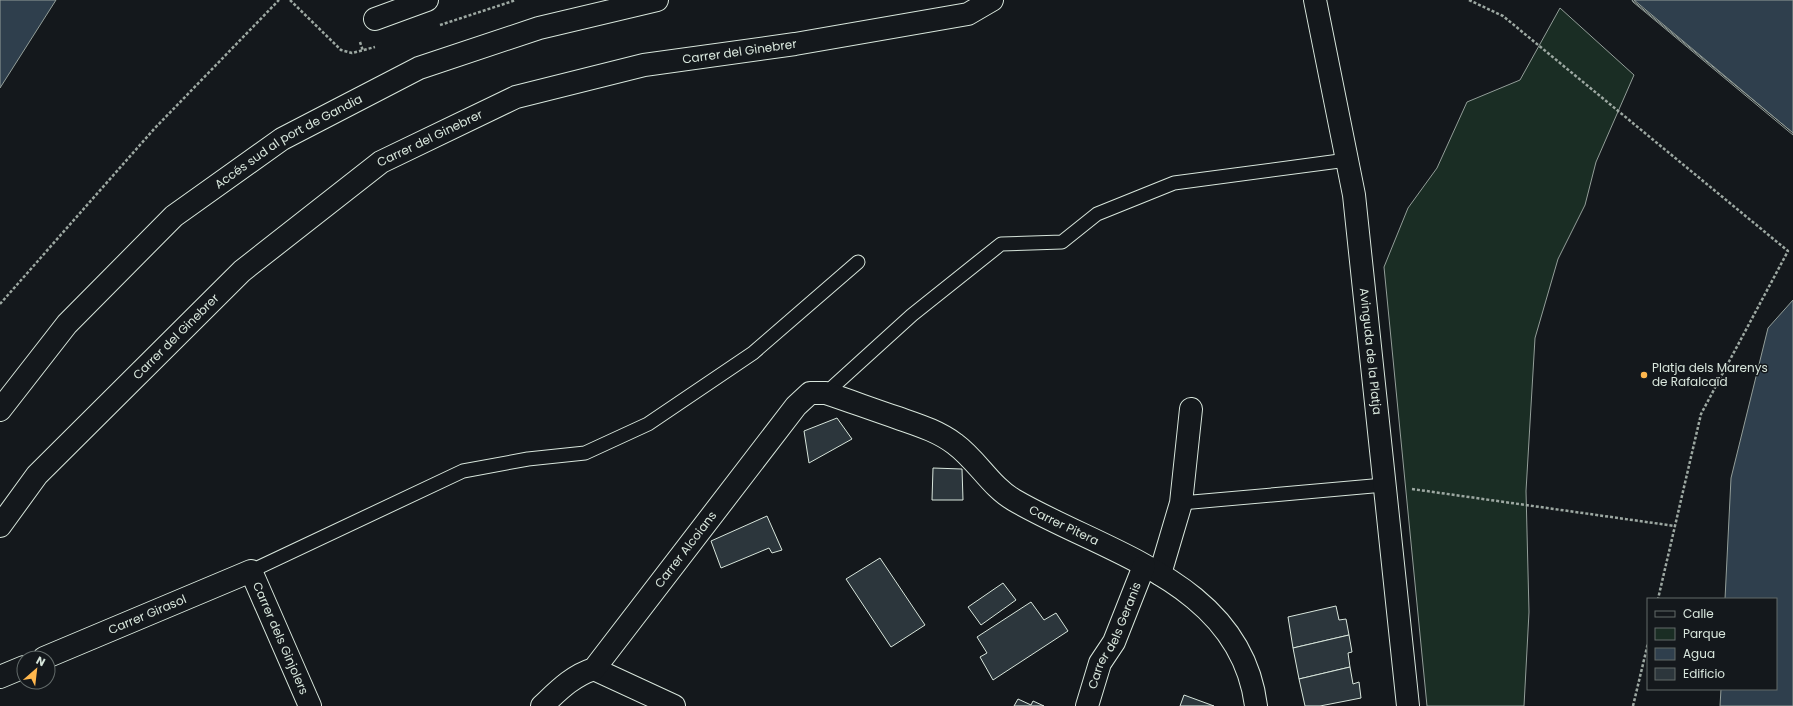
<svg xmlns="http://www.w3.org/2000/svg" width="1793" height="706" font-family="Poppins,sans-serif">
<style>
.green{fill:#1a2d24;stroke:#939e99}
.water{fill:#2f3f4d;stroke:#939e99}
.pier{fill:#14181c;stroke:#939e99}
.building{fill:#2c363c;stroke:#d8e6dc}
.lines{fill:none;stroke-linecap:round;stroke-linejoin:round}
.service-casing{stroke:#d8e6dc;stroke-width:15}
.minor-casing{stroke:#d8e6dc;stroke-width:24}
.trunk-casing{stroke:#d8e6dc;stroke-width:24}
.path{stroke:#9da8a2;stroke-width:2.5;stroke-dasharray:3 2;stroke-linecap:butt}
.service{stroke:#14181c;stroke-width:13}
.minor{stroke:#14181c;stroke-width:22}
.trunk{stroke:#14181c;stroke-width:22}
.poi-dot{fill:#ffb74d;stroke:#14181c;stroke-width:1.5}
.labels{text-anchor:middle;stroke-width:3;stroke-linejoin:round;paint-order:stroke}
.street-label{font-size:12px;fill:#d8e6dc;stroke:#14181c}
.poi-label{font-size:12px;fill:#d8e6dc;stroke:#14181c;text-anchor:start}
</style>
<rect width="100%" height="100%" fill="#14181c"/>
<path class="green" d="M1560,8L1634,75L1596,162L1585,205L1558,259L1535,338L1526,491L1529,612L1524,706H1427L1384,267L1408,208L1437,168L1467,102L1520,80Z"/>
<g class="water">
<path d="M0,0H56L0,88Z"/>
<path d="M1634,0H1793V133Z"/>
<path d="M1793,300V706H1720L1721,689H1776V599H1725L1731,478L1768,328Z"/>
</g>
<path class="pier" d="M1632,0L1793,133V135L1633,2Z"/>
<g class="building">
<path d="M837,418L852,439L809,463L804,431Z"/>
<path d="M933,468L962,469L963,500H932Z"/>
<path d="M767,516L782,550L772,553L769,548L721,568L711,541Z"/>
<path d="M880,558L925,625L891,647L846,579Z"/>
<path d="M1003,583L1016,600L981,625L968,607Z"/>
<path d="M1031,602L1044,620L1056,613L1068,631L993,680L980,657L987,653L977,637Z"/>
<path d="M1336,606L1339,620L1346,619L1349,635L1293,648L1288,617Z"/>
<path d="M1349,635L1352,652L1348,653L1350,667L1299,679L1293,648Z"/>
<path d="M1350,667L1353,684L1359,682L1361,698L1320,706H1305L1299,679Z"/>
<path d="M1184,695L1214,706H1180Z"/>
<path d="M1018,699L1031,705L1033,701L1044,706H1014Z"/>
</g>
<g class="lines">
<g class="service-casing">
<g id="service">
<path d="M826,393L912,315L1001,244L1062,242L1097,214L1174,183L1347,160"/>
<path d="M1181,503L1384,485"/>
<path d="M251,571L463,471L528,459L585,453L648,424L753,353L858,262"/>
</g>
</g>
<g class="minor-casing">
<g id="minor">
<path id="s1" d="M1315,0L1354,195L1408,706"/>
<path d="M375,19L427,0"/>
<path id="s2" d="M0,526L37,475L242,271L381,162L516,97L644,65L795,44L968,14L992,0"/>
<path d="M1160,574L1181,503L1191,409"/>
<path id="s3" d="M44,658L251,571L310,706"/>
<path d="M594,669L674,706"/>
<path d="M0,677L24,667"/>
<path id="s4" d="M542,706C558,691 572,676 594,669L796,406L810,393H826C850,401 874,410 898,418C918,425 938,431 955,444C977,460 991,487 1014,500C1105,553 1241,582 1256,706"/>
<path id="s5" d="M1087,706L1100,663L1114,642L1144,566"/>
</g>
</g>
<g class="trunk-casing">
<g id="trunk">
<path id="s6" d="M0,410L67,324L174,216L282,139L419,68L539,28L657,0"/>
</g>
</g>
<g class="path">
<path d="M290,0L341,50L352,53L375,47"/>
<path d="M1469,0L1503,16L1788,251L1701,414L1658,599"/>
<path d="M440,25L516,0"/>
<path d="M360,42L363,51"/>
<path d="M0,304L154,129L279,0"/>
<path d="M1412,489L1675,526"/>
<path d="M1633,706L1648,643"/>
</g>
<use href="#service" class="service"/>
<use href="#minor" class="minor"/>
<use href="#trunk" class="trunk"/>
</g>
<circle class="poi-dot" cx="1644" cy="375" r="4"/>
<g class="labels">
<g class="street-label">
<text dy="4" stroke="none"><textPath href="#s2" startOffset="907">Carrer del Ginebrer</textPath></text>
<text dy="4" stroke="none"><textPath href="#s2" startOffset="583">Carrer del Ginebrer</textPath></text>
<text dy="4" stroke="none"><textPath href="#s6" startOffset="398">Accés sud al port de Gandia</textPath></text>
<text dy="4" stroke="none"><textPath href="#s2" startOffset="259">Carrer del Ginebrer</textPath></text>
<text dy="4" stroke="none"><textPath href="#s1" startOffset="356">Avinguda de la Platja</textPath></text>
<text dy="4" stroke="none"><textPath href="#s4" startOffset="708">Carrer Pitera</textPath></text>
<text dy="4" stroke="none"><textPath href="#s4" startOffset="215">Carrer Alcoians</textPath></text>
<text dy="4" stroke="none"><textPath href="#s3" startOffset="112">Carrer Girasol</textPath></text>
<text dy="4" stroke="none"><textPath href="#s5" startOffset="76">Carrer dels Geranis</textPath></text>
<text dy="4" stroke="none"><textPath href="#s3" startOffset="298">Carrer dels Ginjolers</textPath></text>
</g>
<g class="poi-label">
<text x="1652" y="372">Platja dels Marenys<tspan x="1652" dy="14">de Rafalcaïd</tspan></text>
</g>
</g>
<rect x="1647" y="598" width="130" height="92" fill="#14181c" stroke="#626a69"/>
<rect x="1655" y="611" width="20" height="6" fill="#14181c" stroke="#626a69"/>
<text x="1683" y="618" font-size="12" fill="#d8e6dc">Calle</text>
<rect x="1655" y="628" width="20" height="12" fill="#1a2d24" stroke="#626a69"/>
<text x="1683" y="638" font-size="12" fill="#d8e6dc">Parque</text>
<rect x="1655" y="648" width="20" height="12" fill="#2f3f4d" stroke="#626a69"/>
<text x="1683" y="658" font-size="12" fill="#d8e6dc">Agua</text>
<rect x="1655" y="668" width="20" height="12" fill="#2c363c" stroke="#626a69"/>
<text x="1683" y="678" font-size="12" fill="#d8e6dc">Edificio</text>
<g transform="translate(36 670) rotate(28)"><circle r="19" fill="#14181c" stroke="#626a69"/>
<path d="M0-3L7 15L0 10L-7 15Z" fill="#ffb74d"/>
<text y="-6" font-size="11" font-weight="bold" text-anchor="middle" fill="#d8e6dc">N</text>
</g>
</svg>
